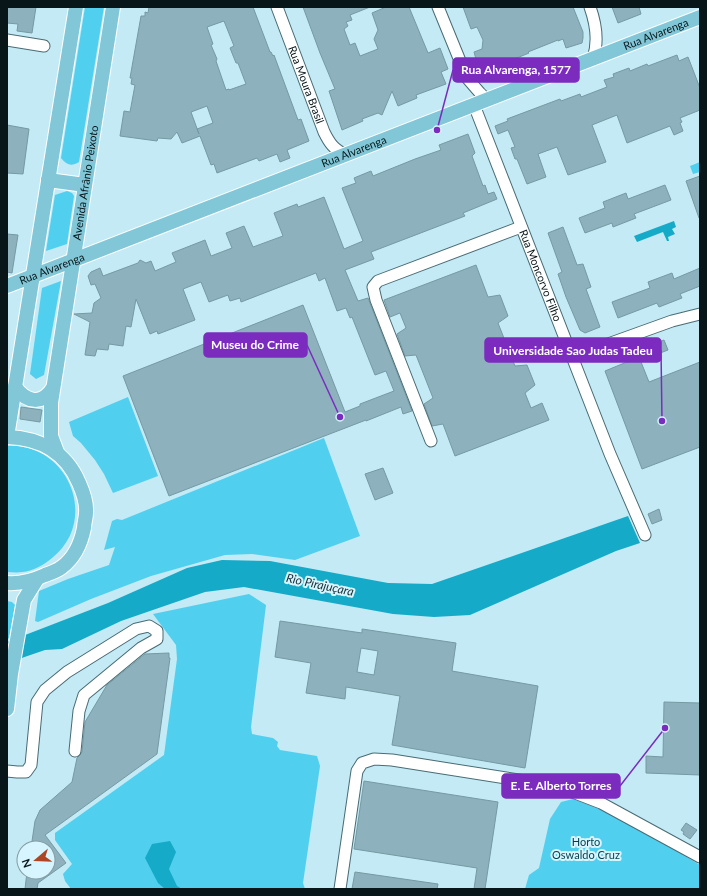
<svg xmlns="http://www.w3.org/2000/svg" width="707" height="896" font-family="Lato,sans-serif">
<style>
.green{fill:#50cfee}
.water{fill:#14aac8}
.building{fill:#8db2bd;stroke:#769aa4;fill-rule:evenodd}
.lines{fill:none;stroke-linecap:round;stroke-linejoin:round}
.minor-casing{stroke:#486b74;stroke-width:13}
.major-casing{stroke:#fff;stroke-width:16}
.minor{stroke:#fff;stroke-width:11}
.major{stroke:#81c7d7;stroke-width:14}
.labels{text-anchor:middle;stroke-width:4;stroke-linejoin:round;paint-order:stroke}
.street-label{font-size:11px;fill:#08161a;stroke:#d7f5fe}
.park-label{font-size:11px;fill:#023f4c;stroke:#d7f5fe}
.water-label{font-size:12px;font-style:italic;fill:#182e34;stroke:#d7f5fe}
.leader{fill:none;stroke:#7b2cbf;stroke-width:1.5}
.callout-dot{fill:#7b2cbf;stroke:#d7f5fe;stroke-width:1.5}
.callout{fill:#7b2cbf;stroke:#7b2cbf;stroke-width:1.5}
.callout-label{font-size:12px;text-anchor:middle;font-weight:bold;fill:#fff}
</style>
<rect width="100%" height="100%" fill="#c3eaf5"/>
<g class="green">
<path d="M85,7H104L79,162C71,167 67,165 61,158Z"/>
<path d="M700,162V172L693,174L690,166Z"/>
<path d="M67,191L72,193L74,196L67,244L46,251L55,195Z"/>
<path d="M61,281L44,375L36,379L30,374L42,288Z"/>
<path d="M128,397L158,476L113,493L104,474L95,460L81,443L73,436L69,422Z"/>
<path d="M324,438L360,536L295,560L252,554L225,555L151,576L91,599L38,622L35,621L39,591L68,579L109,565L115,547L104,550L112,521L117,519L122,520Z"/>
<path d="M7,446C18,445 30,448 39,452C80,473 89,529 52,558C44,565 33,571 22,572C17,573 12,572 7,572Z"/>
<path d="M249,594L266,605L251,727L252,734L273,738L278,742L277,746L280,750L317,756L320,766L303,883L305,889H71L65,881L63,874L72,864L55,840V833L164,755L177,659L176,645L153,614Z"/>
<path d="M7,601L12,602L15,605L9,638L7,639Z"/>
<path d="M573,799L612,814L642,830L700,865V889H525L529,875L539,868L550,819L561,802Z"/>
</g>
<g class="water">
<path d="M674,221L676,227L672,229L675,234L668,237L669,241H667L663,232L637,242L634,236Z"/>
<path d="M628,516L640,543L616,551L470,615L434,617L393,614L244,587L205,592L121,621L62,649L45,650L7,663V642L108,603L187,568L222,560L270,561L388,583L432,584Z"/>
<path d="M170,841L176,852L169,869L177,886L182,889H165L158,883L145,858L152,844Z"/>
</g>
<g class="building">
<path d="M7,7H36L32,33L17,31L18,24L7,23Z"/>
<path d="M149,7H253L270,52H271L273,56L274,55L298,120L301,119L309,141L287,150L290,158L280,162L277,154L259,161L257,158L217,173L214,164L211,165L200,136L182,143L177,132L171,139L158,138L157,141L120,136L124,111L130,112L135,85L131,84L132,78H130L141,16H145V12L148,13ZM224,21L234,46L230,48L236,63H238L246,84L229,90V89L226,90L216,61L217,59L211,45L213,44L207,27ZM207,106L213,123L197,129L199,134L191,112Z"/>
<path d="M303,7H370L350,15L352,20L346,22L348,26L344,29L350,45L355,43L360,56L378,49L374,39L378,30L372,13L386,7H409L428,53L440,48L448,69L441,72L446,84L416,95L417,98L398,106L392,91L382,115L378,113L362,119L363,121L342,130L329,91L335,89L320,53Z"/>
<path d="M463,7H573L583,32V38L582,43L566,48L563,39L558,41V40L528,52L529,53L507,62L508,64L495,69L494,66H492L491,64L482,68L481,65L478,66L474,52L482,49L483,40L477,27L471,29Z"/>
<path d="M612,7H639L641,14L618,23Z"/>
<path d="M677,55L679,61L688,57L700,88V110L680,118L682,122L680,123L683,131L674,135L670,126L627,143L617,115L592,125L606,162L568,175L557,147L538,154L546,177L527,184L517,159H515L511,148L515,147L508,130L498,134L495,126L508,121L507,119L560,99L561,101L580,94L581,97L607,87L604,80L614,77L613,74L629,68L630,71L647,64L648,66Z"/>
<path d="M7,125L29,129L23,174L7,173Z"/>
<path d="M468,134L475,153L472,156L483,186L485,185L488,194L494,192L497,199L463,213L465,216L371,252L374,259L345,270L358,301L368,298L412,411L403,414L401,407L366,421V420L169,496L123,376L303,305L345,412L360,406V404L394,391L386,371L375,375L352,317L350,318L346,308L337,311L325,278L319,281L316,273L241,302L240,298L230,301L228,295L209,302L201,282L183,289L195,320L158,334L157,331L150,334L136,299L131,327L126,326L123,346L109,344L108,350L97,349L95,356L85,355L90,322L74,314L92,313L94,303L101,298L95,284L91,285L88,276L91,272L100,268L103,276L138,263L140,260L146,263L151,261L155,271L176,262L172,253L205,240L211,256L232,248L226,233L244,226L253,247L283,236L274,213L297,204L298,207L324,197L344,249L363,241L342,188L356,183L354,178L371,171L373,176L415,159L441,150L439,145Z"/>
<path d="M700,176V217L699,218L686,181Z"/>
<path d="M665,185L671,200L634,214L636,218L613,227L612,223L585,233L579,218L605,208L603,202L626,193L628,199Z"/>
<path d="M563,227L577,265L583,264L591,287L586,289L600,327L585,333L580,330L566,297L558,274L562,272L548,233Z"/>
<path d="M7,234L18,235L12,273L7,272Z"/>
<path d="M476,265L488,297L500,295L508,316L498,323L515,366L527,365L535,385L525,393L531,408L542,403L549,420L455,456L443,424L432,426L424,404L433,398L416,355L405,356L397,334L406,328L400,313L390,317L384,300Z"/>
<path d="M700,268V286L680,294L682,298L659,307L657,303L618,318L612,302L650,288L648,282L672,273L674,279Z"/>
<path d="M664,340L668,350L642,360L638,350Z"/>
<path d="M639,357L649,382L700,362V447L642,469L605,371Z"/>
<path d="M21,407L42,410L40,422L20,419Z"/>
<path d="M383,468L393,493L375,500L365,474Z"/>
<path d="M659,509L662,520L652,524L648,514Z"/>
<path d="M280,621L362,633V629L456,643L452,671L538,686L525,768L392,745L400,696L346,687L345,699L306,693L311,663L275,657ZM361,648L378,651L374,675L357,672Z"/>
<path d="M169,653V658H170L157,754L45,835L66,863L38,883L37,889H25L27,872H48V848H31L35,821L40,810L72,782L77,758L80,755L82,752L85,722L107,685L145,654Z"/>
<path d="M664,702L700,703V775L646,773V756L663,757Z"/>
<path d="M364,781L498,802L485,889H474L477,868L354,849Z"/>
<path d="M686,823L697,830L690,839L683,834L684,832L681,830Z"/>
<path d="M355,872L438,884L437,889H352Z"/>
</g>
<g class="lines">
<g class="minor-casing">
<g id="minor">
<path id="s1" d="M277,7L324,132C330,144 333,148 345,155"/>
<path d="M438,7L467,78L480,93L487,100"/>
<path d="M590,7C596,24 599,41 593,58"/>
<path d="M7,40L44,46"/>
<path id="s2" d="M474,105L610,454L645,535"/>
<path d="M572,357L672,321L700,314"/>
<path d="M431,441L376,300L373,287L378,281L521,227"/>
<path d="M7,771L17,772H26L31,765L37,702L45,690L67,672L136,629L149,626L157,631V639L141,648L84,695L79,711L75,751"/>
<path d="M340,889L357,771L362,763L374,759L392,760L557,786L601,803L700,857"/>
</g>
</g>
<g class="major-casing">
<g id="major">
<path d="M48,180L85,185"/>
<path id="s3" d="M7,286L700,17"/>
<path d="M15,387C27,403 42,405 53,388"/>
<path d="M7,437L76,7"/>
<path d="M7,437C40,438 66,452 79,483C83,492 87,503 86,513C86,518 84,523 84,528C81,543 74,558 62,567C57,571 51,573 45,575C32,581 21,584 7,583"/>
<path id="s4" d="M57,452L51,436V403L113,7"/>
<path d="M7,709L11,674L24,600L37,579"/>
</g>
</g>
<use href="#minor" class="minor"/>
<use href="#major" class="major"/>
</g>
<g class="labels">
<g class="street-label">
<text dy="4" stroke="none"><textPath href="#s3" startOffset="696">Rua Alvarenga</textPath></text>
<text dy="4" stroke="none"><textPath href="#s1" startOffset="83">Rua Moura Brasil</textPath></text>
<text dy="4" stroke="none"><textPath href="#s3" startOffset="372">Rua Alvarenga</textPath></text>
<text dy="4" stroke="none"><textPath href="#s4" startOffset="273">Avenida Afrânio Peixoto</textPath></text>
<text dy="4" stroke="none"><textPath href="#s3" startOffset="48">Rua Alvarenga</textPath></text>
<text dy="4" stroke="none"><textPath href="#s2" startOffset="183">Rua Moncorvo Filho</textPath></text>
</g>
<g class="park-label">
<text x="586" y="846">Horto<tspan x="586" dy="13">Oswaldo Cruz</tspan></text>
</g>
<g class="water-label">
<text transform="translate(320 585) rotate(12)" y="4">Rio Pirajuçara</text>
</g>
</g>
<path class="leader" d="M437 130L453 70M340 417L307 345M662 421L661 350M665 728L620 786"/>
<g class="callout-dot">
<circle cx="437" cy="130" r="4"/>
<circle cx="340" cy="417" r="4"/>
<circle cx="662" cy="421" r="4"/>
<circle cx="665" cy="728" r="4"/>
</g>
<g class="callout">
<rect x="453" y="58" width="126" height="24" rx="4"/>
<rect x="204" y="333" width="103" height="24" rx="4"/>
<rect x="485" y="338" width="176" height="24" rx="4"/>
<rect x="502" y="774" width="118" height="24" rx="4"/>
</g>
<g class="callout-label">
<text x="516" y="74">Rua Alvarenga, 1577</text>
<text x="255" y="349">Museu do Crime</text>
<text x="573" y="355">Universidade Sao Judas Tadeu</text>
<text x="561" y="790">E. E. Alberto Torres</text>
</g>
<rect width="707" height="896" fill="none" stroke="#08161a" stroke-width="16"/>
<g transform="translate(36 860) rotate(251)"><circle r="19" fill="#d7f5fe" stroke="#849ca3"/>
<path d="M0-3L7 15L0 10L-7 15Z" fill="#ac4425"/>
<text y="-6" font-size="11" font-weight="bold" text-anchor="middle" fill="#08161a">N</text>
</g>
</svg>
